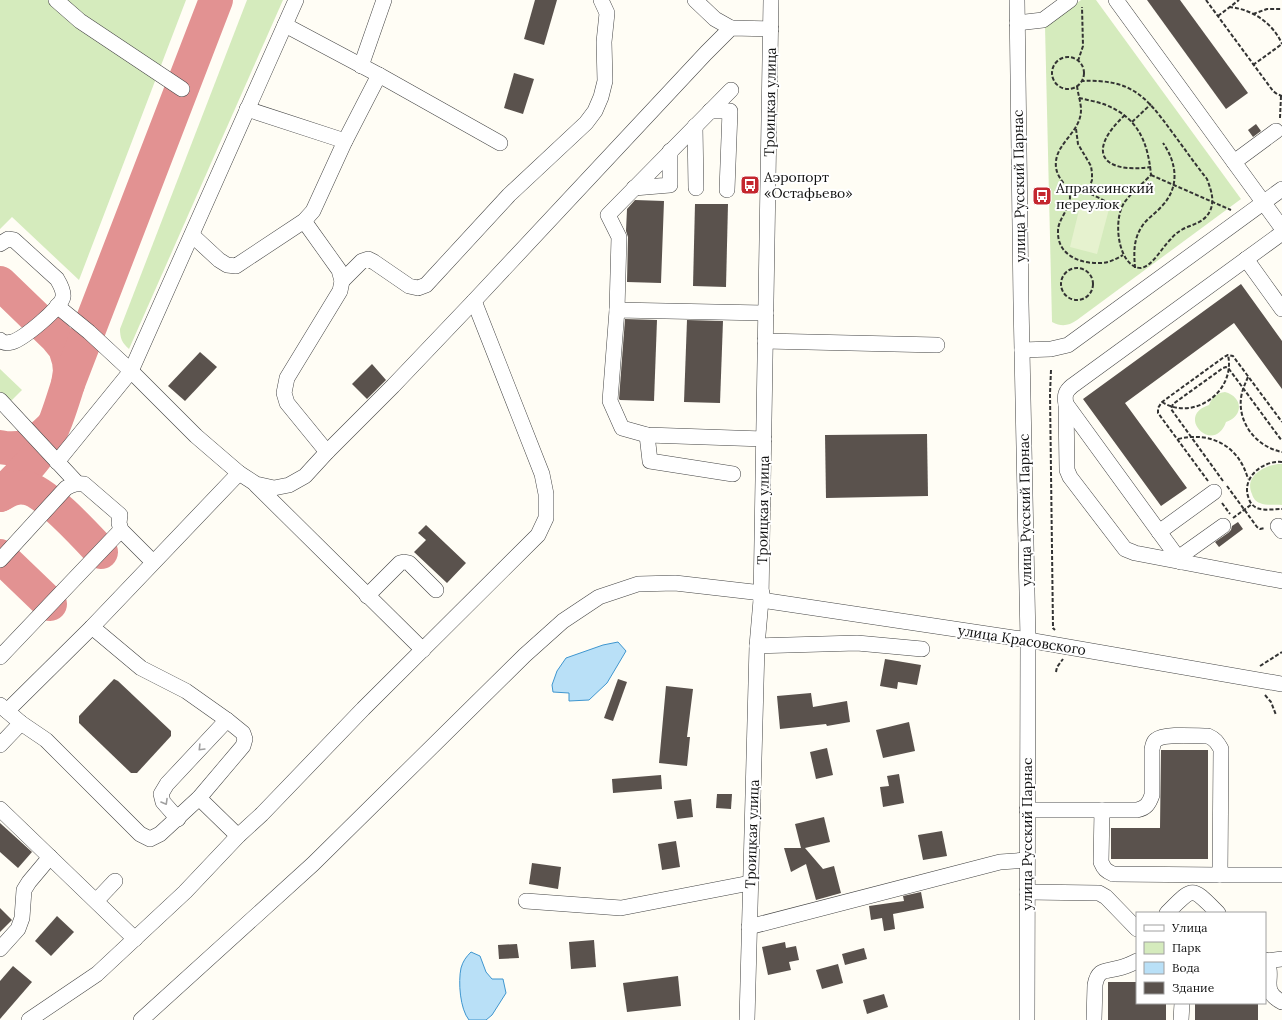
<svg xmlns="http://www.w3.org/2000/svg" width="1282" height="1020" font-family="Lora,serif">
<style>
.green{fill:#d5ebbd}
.pitch{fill:#e6f2cf}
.water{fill:#b9e0f7;stroke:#3f96cf}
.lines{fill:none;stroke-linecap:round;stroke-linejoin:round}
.taxiway{stroke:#e29292;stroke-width:34}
.building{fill:#5a524d}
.minor-casing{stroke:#444;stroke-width:16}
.path{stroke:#333;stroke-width:2;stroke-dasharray:4 2;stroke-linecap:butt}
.minor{stroke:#fff;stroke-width:15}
.oneway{stroke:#a0a0a0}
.labels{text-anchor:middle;stroke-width:4;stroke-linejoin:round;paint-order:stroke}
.street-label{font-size:14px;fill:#111;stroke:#fff}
.poi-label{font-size:14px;fill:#111;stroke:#fff;text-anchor:start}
</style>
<rect width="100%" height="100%" fill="#fffdf5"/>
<g class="green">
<path d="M0,0H186L79,280L12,217L0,229Z"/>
<path d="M247,0H283L129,349C122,343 120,338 120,329Z"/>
<path d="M1081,0H1096L1241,199L1077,320C1068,326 1062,327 1052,322L1045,26Z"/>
<path d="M0,369L22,390L9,403L0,394Z"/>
<path d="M1225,392C1243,397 1244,416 1226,422C1214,456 1174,416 1209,405C1212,397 1217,393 1225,392Z"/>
<path d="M1278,464H1282V505C1275,504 1266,506 1260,503C1256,502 1253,498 1252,494C1244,477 1263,466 1278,464Z"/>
</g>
<path class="pitch" d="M1081,202L1109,209L1097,254L1070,247Z"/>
<g class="water">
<path d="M618,642L626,651L607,683L589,700L569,701V693L553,692L552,685L557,671L566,658L603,645Z"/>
<path d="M471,952L480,956L486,972L492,979H503L506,993L492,1015L486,1020H469C460,1009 458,982 461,968C463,961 466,957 471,952Z"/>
</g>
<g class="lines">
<g class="taxiway">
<path d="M0,283L56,337L65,348L69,361L70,371L68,384"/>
<path d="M0,447C22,452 36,443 51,428"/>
<path d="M0,495C15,480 32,465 43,447C55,427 61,406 68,384L216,0"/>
<path d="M0,495C9,490 16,486 26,488C45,491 87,537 101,552"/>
<path d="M0,556L50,604"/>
</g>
</g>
<g class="building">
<path d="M535,0H557L544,45L524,39Z"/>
<path d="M1147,0H1180L1248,93L1226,109Z"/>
<path d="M514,73L534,79L523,114L504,108Z"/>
<path d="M1256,124L1261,131L1253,137L1248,130Z"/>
<path d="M635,200L664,201L661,283L627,282L628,237L626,231L627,209Z"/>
<path d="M695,204H728L726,287L693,286Z"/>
<path d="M1241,284L1282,341V389L1234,323L1125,403L1187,488L1161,506L1083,399Z"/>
<path d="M625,319L657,320L654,401L620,400L619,399Z"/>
<path d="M687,320L723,321L720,403L684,402Z"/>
<path d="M200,352L217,367L185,401L168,386Z"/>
<path d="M372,364L386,380L367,399L352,384Z"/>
<path d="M927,434L928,496L826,498L825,435Z"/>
<path d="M1238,522L1243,529L1219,547L1215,542L1228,533L1231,530L1232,526Z"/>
<path d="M426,525L466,563L447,583L414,552L426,540L418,533Z"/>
<path d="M885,659L921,665L917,685L898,682L897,689L880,686Z"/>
<path d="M114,679L118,681L171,731V736L137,773H131L79,723V716Z"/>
<path d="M618,679L627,682L613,721L604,718Z"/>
<path d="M666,686L693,689L687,737H690L687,766L659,763Z"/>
<path d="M811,693L813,707L847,701L850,722L827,726L826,724L780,729L777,696Z"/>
<path d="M909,722L915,751L883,758L876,730Z"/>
<path d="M827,748L833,775L816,779L810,752Z"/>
<path d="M1161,750H1208V859H1111V828H1160Z"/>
<path d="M899,774L904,803L883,807L880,787L889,786L887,776Z"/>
<path d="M661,775L662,789L613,793L612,779Z"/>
<path d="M717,794H732L731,809L716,808Z"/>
<path d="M691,799L693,817L677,819L674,801Z"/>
<path d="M824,817L830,842L805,848L823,869L834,866L841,893L816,900L806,864L791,872L784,848H801L795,824Z"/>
<path d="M0,823L32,852L18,868L0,852Z"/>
<path d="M942,831L947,856L923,860L918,835Z"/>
<path d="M676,841L680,867L662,870L658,844Z"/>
<path d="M532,863L561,867L558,889L529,884Z"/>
<path d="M921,892L924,908L893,914L895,929L884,931L882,918L871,920L869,906L904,901L903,896Z"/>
<path d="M0,908L12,920L0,932Z"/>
<path d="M57,916L74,932L51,956L35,941Z"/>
<path d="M594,940L596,967L571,969L569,942Z"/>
<path d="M785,942L786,948L796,946L799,960L789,962L791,970L768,975L762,947Z"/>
<path d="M517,944L519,958L499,959L498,945Z"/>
<path d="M864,948L867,959L845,965L842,954Z"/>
<path d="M838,964L843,983L822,989L816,970Z"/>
<path d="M13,966L32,982L0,1019V981Z"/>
<path d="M678,976L681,1006L627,1012L623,983Z"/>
<path d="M1108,982H1137V1003H1166V1020H1108Z"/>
<path d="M884,994L888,1007L867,1014L863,1000Z"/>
<rect x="1195" y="1003" width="63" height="17"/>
</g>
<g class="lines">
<g class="minor-casing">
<g id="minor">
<path d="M56,0L80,21L182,89"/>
<path d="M695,0L715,19L731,28"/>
<path d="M1017,0L1021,302L1028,640L1027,1020"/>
<path d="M1116,0L1282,228"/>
<path d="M1017,23L1043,20L1070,0"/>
<path d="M285,25L379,75L500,143"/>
<path d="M361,66L384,0"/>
<path d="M247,109L345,141"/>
<path d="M710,111H730L727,190"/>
<path d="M695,126L696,188"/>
<path d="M1234,162L1276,131"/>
<path d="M634,188L670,185V151"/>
<path d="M304,221L339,270L342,281L340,291L287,378L284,393L287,403L327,452"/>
<path d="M192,235L219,260L227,265L236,266L304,221L313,211L345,141L379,75"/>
<path d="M0,244L8,239L14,240L57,279C60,284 64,291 63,297C61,308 23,339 12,342C8,343 3,343 0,340"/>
<path d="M1246,259L1282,309"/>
<path d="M342,281L362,261L368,259L374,262L409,286L418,288L426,285L509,195L586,123L595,111L601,97L605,81L604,42L607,13L601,0"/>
<path d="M57,306L89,332L131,371L196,436L239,473L256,484L274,488L289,485L305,476L327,452L393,386L474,301L706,53L731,28L771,29"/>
<path d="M617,310L619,237L608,215L731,90"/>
<path d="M765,341L937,345"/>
<path d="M1022,350L1051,349L1068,345L1282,189"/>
<path d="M0,400L77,483"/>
<path d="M1066,404L1067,470L1070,477L1125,549L1135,553L1282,581"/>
<path d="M647,435L650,461L733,474"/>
<path d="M764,439L647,435L622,428L610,401L617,310L766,313"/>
<path d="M57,462L131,371L296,0"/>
<path d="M256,485L423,650"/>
<path d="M1278,526L1282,531"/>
<path d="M1159,532L1214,492"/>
<path d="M1178,558L1223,526"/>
<path d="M0,560L66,488C73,484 77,483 84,484L120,515L119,523L121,530L153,562"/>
<path d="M1181,562L1066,404C1064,395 1066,391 1072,386L1282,233"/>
<path d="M367,596L400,563L404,562L409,563L436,590"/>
<path d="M761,600L1028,640L1282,684"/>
<path d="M757,646L857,643L922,649"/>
<path d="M0,657L121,530"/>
<path d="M0,705L21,723L46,740L140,834L150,839L160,834L199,798L243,746L245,739L243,733L227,720L186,691L141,668L92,627"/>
<path d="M7,711L92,627L239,473"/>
<path d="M0,745L21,723"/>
<path d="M199,798L238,836"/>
<path d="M0,809L135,939"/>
<path d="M1027,810H1137C1146,808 1149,804 1152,795V749C1153,746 1153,742 1156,740C1164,733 1196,736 1208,736C1215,739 1217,742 1221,749L1220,875H1282"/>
<path d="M1102,810L1101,862C1104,869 1106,871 1113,874L1220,875"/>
<path d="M178,819L163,802L161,794L167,784L227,720"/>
<path d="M1027,892L1099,893L1106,897L1137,929"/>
<path d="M97,900L115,881"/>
<path d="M526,901L621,908L750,883"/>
<path d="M1167,913C1194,886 1191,886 1218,913"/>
<path d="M749,927L1000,862L1027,860"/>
<path d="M0,949L18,929L22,918L24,890L29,882L50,857"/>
<path d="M1265,960C1277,976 1258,990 1282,1002"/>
<path d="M1266,961L1282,959"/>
<path d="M29,1020L97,974L185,892L238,836L262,814L363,709L538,535L546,518V494L542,474L474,301"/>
<path d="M141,1020L313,864L525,655L563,621L599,597L638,584L675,583L762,593"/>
<path d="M747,1020L757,646L761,600L771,0"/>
<path d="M1094,1020L1095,985C1098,968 1106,972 1119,968C1125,967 1131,964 1137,961"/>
<path d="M1181,1020L1182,1003"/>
</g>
</g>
<g class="path">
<path d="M1206,0L1273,91L1277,94L1282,96"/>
<path d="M1229,7C1252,9 1273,23 1282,44"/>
<path d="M1253,14L1267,9H1282"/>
<path d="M1218,16L1239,0"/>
<circle cx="1068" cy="73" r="16"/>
<path d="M1078,61L1083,46L1082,7"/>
<path d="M1253,65L1282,44"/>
<path d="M1077,86C1078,94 1081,103 1081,110C1081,131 1058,142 1056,161C1054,179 1069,184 1070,197C1070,209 1058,219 1058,231C1057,255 1080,264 1100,263C1109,263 1116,259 1123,255"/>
<path d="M1079,98C1088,100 1098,102 1106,105C1138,118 1148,142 1151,175C1144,182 1129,195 1124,203C1114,219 1117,254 1132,265C1135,267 1137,268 1141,268C1153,266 1162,247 1171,239C1174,235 1178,232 1183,229C1193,224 1204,223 1210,211C1215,200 1211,190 1207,179C1195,164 1184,148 1172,132C1145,95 1131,79 1082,81"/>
<path d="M1125,115C1086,151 1101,174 1151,167"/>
<path d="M1280,118L1281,96"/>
<path d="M1132,122L1151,104"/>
<path d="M1076,129L1078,144L1091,166L1092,173V180L1088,192"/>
<path d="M1151,175L1231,210"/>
<path d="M1067,189C1089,189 1102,201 1121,209"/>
<circle cx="1077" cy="284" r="16"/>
<path d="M1135,268C1134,254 1133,241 1141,228C1146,219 1155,214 1162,206C1180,187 1177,163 1163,143"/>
<path d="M1051,370L1050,394L1053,628L1055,630"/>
<path d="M1248,377C1245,384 1242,390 1241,398C1238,424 1257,447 1282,452"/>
<path d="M1162,402C1194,422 1236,391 1228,355"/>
<path d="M1178,439C1211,431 1239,446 1248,479"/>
<path d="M1282,462C1263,460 1240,478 1249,499C1250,503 1253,506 1257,508C1264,511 1274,509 1282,509"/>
<path d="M1208,481L1158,413V408L1162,402L1224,357L1228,355L1233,356L1282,422"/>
<path d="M1223,481L1171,409L1173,404L1223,368L1226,367L1229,369L1282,441"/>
<path d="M1227,486L1257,527L1260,529L1265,528"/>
<path d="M1222,503L1230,514"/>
<path d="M1233,518L1252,504"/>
<path d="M1260,666L1282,652"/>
<path d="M1056,672L1057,667L1063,659"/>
<path d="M1265,695L1271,702L1276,715"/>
</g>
<use href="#minor" class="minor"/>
</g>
<defs><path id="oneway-chevron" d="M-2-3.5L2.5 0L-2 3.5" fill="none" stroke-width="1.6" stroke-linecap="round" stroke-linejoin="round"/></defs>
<g class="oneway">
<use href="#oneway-chevron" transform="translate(201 748) rotate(134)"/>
<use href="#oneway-chevron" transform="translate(165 802) rotate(60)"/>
</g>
<defs>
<g id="bus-square" transform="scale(1)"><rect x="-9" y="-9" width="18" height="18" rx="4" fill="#c4262e" stroke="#fff"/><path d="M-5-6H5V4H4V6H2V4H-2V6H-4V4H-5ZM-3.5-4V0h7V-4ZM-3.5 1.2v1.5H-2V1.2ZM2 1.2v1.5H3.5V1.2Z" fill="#fff"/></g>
</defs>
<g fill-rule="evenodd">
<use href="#bus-square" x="750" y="185"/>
<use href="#bus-square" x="1042" y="196"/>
</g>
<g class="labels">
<g class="street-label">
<text transform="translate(770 102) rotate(-89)" y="5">Троицкая улица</text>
<text transform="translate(1019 186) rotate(-91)" y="5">улица Русский Парнас</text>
<text transform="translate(763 510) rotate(-89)" y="5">Троицкая улица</text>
<text transform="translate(1025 510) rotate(-91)" y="5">улица Русский Парнас</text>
<text transform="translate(1022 640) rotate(9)" y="5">улица Красовского</text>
<text transform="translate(752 834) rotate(-88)" y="5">Троицкая улица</text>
<text transform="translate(1027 834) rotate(-90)" y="5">улица Русский Парнас</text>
</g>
<g class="poi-label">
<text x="764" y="182">Аэропорт<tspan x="764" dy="16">«Остафьево»</tspan></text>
<text x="1056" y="193">Апраксинский<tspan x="1056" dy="16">переулок</tspan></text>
</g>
</g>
<rect x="1136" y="912" width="130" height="92" fill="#ffffff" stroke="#a0a0a0"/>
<rect x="1144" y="925" width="20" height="6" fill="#ffffff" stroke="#a0a0a0"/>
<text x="1172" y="932" font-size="12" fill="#111111">Улица</text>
<rect x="1144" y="942" width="20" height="12" fill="#d5ebbd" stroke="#a0a0a0"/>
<text x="1172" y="952" font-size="12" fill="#111111">Парк</text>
<rect x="1144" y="962" width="20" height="12" fill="#b9e0f7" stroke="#a0a0a0"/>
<text x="1172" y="972" font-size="12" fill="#111111">Вода</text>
<rect x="1144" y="982" width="20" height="12" fill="#5a524d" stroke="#a0a0a0"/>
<text x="1172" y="992" font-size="12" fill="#111111">Здание</text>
</svg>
